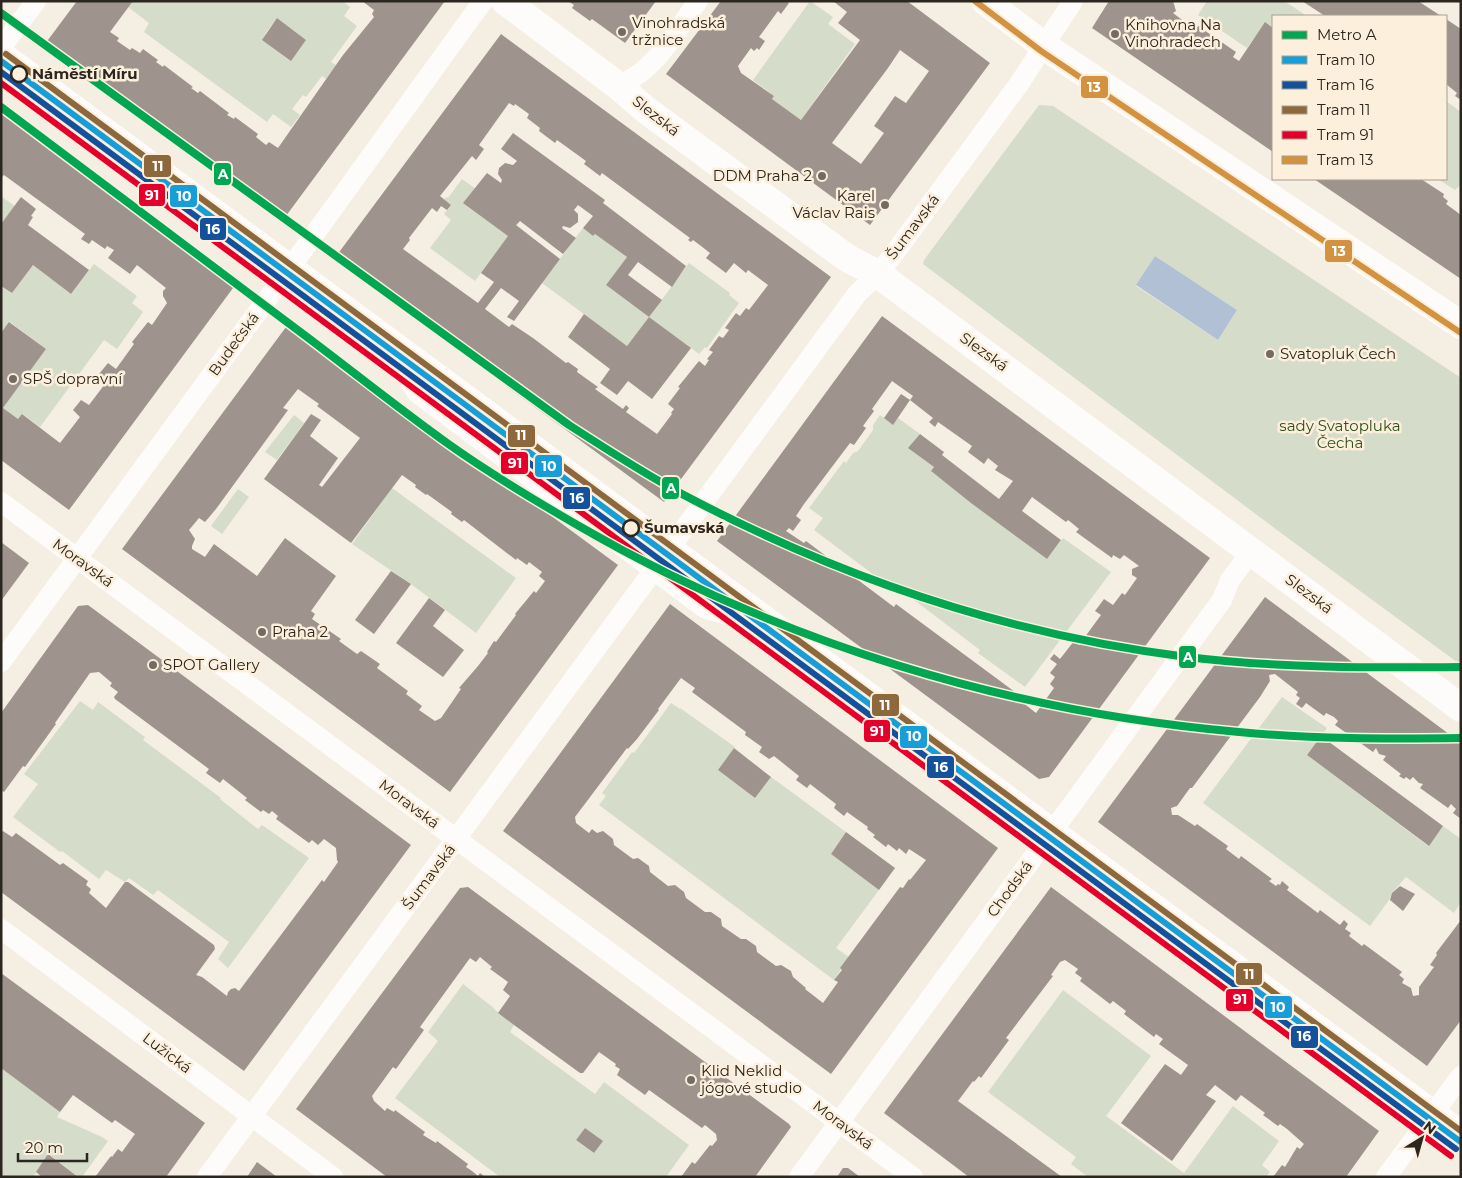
<svg xmlns="http://www.w3.org/2000/svg" width="1462" height="1178" font-family="Montserrat,sans-serif">
<style>
.green{fill:#d6dcca;fill-rule:evenodd}
.water{fill:#b2c0d5}
.building{fill:#9f948d;fill-rule:evenodd}
.lines{fill:none;stroke-linecap:round;stroke-linejoin:round}
.street{stroke:#fefcfb;stroke-width:20}
.secondary{stroke:#fefcfb;stroke-width:28}
.tram-1-casing{stroke:#fcefdc;stroke-width:10}
.tram-2-casing{stroke:#fcefdc;stroke-width:10}
.tram-3-casing{stroke:#fcefdc;stroke-width:10}
.tram-4-casing{stroke:#fcefdc;stroke-width:10}
.tram-5-casing{stroke:#fcefdc;stroke-width:10}
.tram-1{stroke:#179ed8;stroke-width:6}
.tram-2{stroke:#13519c;stroke-width:6}
.tram-3{stroke:#8c683c;stroke-width:6}
.tram-4{stroke:#e4002b;stroke-width:6}
.tram-5{stroke:#d2923f;stroke-width:6}
.metro-1-casing{stroke:#fcefdc;stroke-width:11}
.metro-1{stroke:#00a651;stroke-width:8}
.poi-dot{fill:#726c64;stroke:#fcefdc;stroke-width:2}
.stop-dot{fill:#fcefdc;stroke:#2b261f;stroke-width:2.5}
.labels{text-anchor:middle;stroke-width:5;stroke-linejoin:round;paint-order:stroke}
.poi-label{font-size:15px;fill:#2b261f;stroke:#fcefdc;text-anchor:start}
.stop-label{font-size:15px;font-weight:bold;fill:#2b261f;stroke:#fcefdc;text-anchor:start}
.street-label{font-size:15px;fill:#2b261f;stroke:#fcefdc}
.park-label{font-size:15px;fill:#30501e;stroke:#fcefdc}
.line-badge{stroke:#fcefdc;stroke-width:2}
.badge-label{font-size:14px;text-anchor:middle;font-weight:bold;fill:#fff}
</style>
<rect width="100%" height="100%" fill="#f5eee3"/>
<g class="green">
<path d="M133,1H342L350,7L344,16L357,26L331,62L336,65L326,79L322,76L306,97L303,95L292,109L300,115L291,127L273,114L267,122L144,32L149,23L128,7ZM277,18L306,40L291,60L265,34Z"/>
<path d="M810,1L833,17L828,24L855,44L801,120L772,99L774,96L753,80Z"/>
<path d="M1207,1H1284L1307,16H1273V28L1265,23L1247,48L1198,15Z"/>
<path d="M1446,101L1461,112V184L1455,190L1438,179H1446Z"/>
<path d="M1039,105L1053,106L1461,378V665L1281,533L923,264L924,260ZM1155,256L1237,310L1218,340L1136,286Z"/>
<path d="M462,179L520,221L475,281L430,248L451,220L444,214L451,205L444,199L446,197L448,198Z"/>
<path d="M2,197L15,206L1,224V198Z"/>
<path d="M583,228L593,236L595,234L627,257L606,285L649,317L689,263L730,293L729,295L739,303L707,348L705,347L699,354L649,317L627,346L542,283Z"/>
<path d="M94,264L137,296L132,303L143,312L117,349L104,340L40,427L23,414L18,419L3,408L46,349L10,322L1,333V286L12,293L33,265L71,294Z"/>
<path d="M294,415L304,423L277,460L265,452Z"/>
<path d="M880,415L893,424L898,418L920,434L909,448L934,467L931,471L1047,559L1063,538L1111,572L1025,687L978,653L980,650L905,593L902,596L814,530L823,518L809,508L844,461L846,463L853,453L858,451L873,430V425Z"/>
<path d="M392,488L516,578L476,633L411,584L352,544Z"/>
<path d="M238,489L249,497L222,534L211,526Z"/>
<path d="M1282,697L1327,728L1307,755L1428,846L1443,826L1461,839V902L1454,913L1406,877L1392,893L1389,900L1370,926L1203,803Z"/>
<path d="M80,701L93,710L98,702L145,737L143,740L221,798L220,799L258,829L262,825L309,858L228,968L218,959L229,942L158,890L153,895L129,878L125,882L106,870L99,879L62,851L60,852L13,817L38,784L24,774Z"/>
<path d="M671,703L680,709V708L735,747L718,770L755,798L771,777L846,832L831,854L879,890L836,948L849,957L834,980L599,805L606,796L602,793L632,752L634,753Z"/>
<path d="M463,984L494,1008V1009L514,1025L510,1032L595,1094L604,1082L689,1145L666,1177H500L395,1098L438,1041L428,1032ZM585,1128L602,1141L594,1153L576,1140Z"/>
<path d="M1063,990L1151,1056L1106,1116L1184,1173L1233,1106L1279,1141L1262,1165L1270,1172L1266,1177H1088L1071,1164L1076,1157L988,1092Z"/>
<path d="M1,1068L60,1112L57,1117L102,1137L108,1141L82,1177H78L49,1154L33,1177H1Z"/>
</g>
<path class="water" d="M1155,256L1237,310L1218,340L1136,285Z"/>
<g class="building">
<path d="M77,1H133L110,32L119,38L117,41L130,50L132,48L140,53L143,49L158,60L156,62L163,67L164,65L193,87L191,88L198,93L200,91L229,113L227,115L234,119L235,117L258,134L256,137L266,145L269,142L278,148L343,55L374,17L372,14L374,10L362,1H445L283,220L45,44Z"/>
<path d="M568,1H656L625,43L592,19L590,21L572,8L574,5Z"/>
<path d="M721,1H786L789,3L781,14L778,11L759,37L765,41L759,50L757,48L754,51L751,48L738,66L741,73L774,96L772,99L801,120L860,40L838,23L847,12L833,1H907L990,63L870,225L666,74ZM900,50L929,71L906,103L895,96L874,126L884,133L861,164L832,143L888,68Z"/>
<path d="M1109,1H1173L1176,11L1173,13L1190,26V28L1195,31L1198,26L1236,52L1233,57L1239,61L1265,22L1273,28V152L1092,28Z"/>
<path d="M1302,1H1418L1441,16H1325Z"/>
<path d="M277,18L306,40L291,61L262,40Z"/>
<path d="M1446,19L1461,29V100L1455,96L1457,93L1446,84Z"/>
<path d="M501,34L831,277L664,502L334,259ZM509,103L514,106L515,104L529,114L527,118L540,128L539,131L555,143L557,140L586,161L584,164L600,176L602,173L690,238L688,240L691,242L693,240L701,246L710,253L706,258L726,273L734,263L746,273L748,270L768,285L749,310L746,308L740,316L736,313L725,328L729,330L723,338L719,336L709,350L713,352L707,359L709,360L705,366L699,361L678,387L680,388L668,404L674,409L671,413L672,414L657,434L626,412L629,408L626,405L623,409L595,389L598,387L577,372L578,369L568,362L566,363L533,338L512,324L509,327L485,309L501,288L519,301L507,317L514,321L560,259L516,225L520,221L563,254L576,238L562,228L563,226L570,228L578,222V214L574,210L578,205L593,216L583,228L593,236L595,234L627,257L606,285L649,317L662,300L628,275L638,262L672,287L686,266L603,203L605,200L513,133L501,149L517,161L513,165L505,163L499,168L498,174L502,180L501,183L487,173L463,203L508,236L481,273L494,282L478,303L403,249L410,240L409,238L432,208L437,212L441,206L447,210L451,205L440,196L472,156L476,160L484,149L479,145Z"/>
<path d="M3,112L236,284L69,510L1,460V333L9,322L46,349L3,408L18,419L22,414L60,443L80,417L73,410L81,400L89,405L108,380L99,374L108,363L116,369L134,344L132,342L148,322L152,325L167,303L163,296V291L166,288L137,265L130,274L108,258L114,250L107,246L105,249L92,240L89,244L81,239L85,234L4,175L1,178V113Z"/>
<path d="M1314,179H1421L1444,194L1443,197L1448,201L1446,204L1461,215V279Z"/>
<path d="M21,197L36,209L31,216L33,217L28,225L89,270L71,294L33,265L12,293L1,286V224Z"/>
<path d="M584,314L627,346L649,317L691,348L652,399L628,381L617,395L600,383L610,369L568,337Z"/>
<path d="M882,316L1210,558L1049,777L1039,779L717,541ZM892,381L913,396L910,400L933,418L929,422L935,427L938,422L972,446L968,452L984,464L988,458L998,466L995,470L1013,481L999,499L942,455L944,452L920,434L908,448L934,467L931,471L971,503L1047,559L1061,540L1022,511L1032,497L1066,522L1068,520L1073,524L1079,529L1076,532L1112,558L1113,555L1120,559L1124,555L1139,566L1132,569V575L1137,578L1125,595L1122,593L1113,605L1104,599L1095,611L1101,615L1079,645L1074,641L1060,659L1054,654L1050,659L1057,664L1050,673L1055,677L1050,684L1054,688L1036,713L1017,698L1019,695L896,604L894,607L806,541L804,543L786,531L789,528L793,531L801,520L796,516L804,504L850,443L854,445L866,428L863,426L874,411L872,409Z"/>
<path d="M289,323L618,565L450,792L122,549ZM298,389L319,404L317,406L360,438L322,487L319,485L338,458L310,436L321,420L311,414L264,479L351,543L402,475L416,485L415,487L426,495L427,494L452,512L451,514L462,522L464,520L516,560L517,558L527,565L529,562L542,572L539,576L545,581L536,593L534,591L515,614L516,615L496,642L494,641L487,652L488,653L478,666L459,688L461,689L441,718L435,721L419,710L422,706L406,694L408,691L377,668L380,664L361,651L357,654L339,641L341,639L312,619L315,614L311,611L336,576L285,538L257,576L214,544L205,557L192,549V546L195,539L189,530L199,518L205,522L216,509L288,410L283,408Z"/>
<path d="M901,394L910,400L893,425L884,418Z"/>
<path d="M1,542L29,563L1,601Z"/>
<path d="M391,571L411,584L374,634L355,620Z"/>
<path d="M1265,597L1461,743V819L1453,813L1456,809L1451,804L1448,808L1420,788L1423,784L1419,783L1413,777L1410,780L1406,777L1404,779L1399,776L1401,774L1383,760L1386,756L1379,754L1376,748L1373,752L1335,725L1338,721L1334,717L1326,713L1324,716L1306,703L1302,708L1296,704L1300,698L1296,695L1298,692L1275,674L1269,675L1270,681L1260,697L1192,788H1190L1177,806L1171,808L1172,815H1178L1195,826L1197,824L1228,846L1226,849L1239,859L1241,856L1272,879L1269,881L1276,886L1278,884L1280,885L1282,881L1289,887L1287,890L1318,913L1320,910L1340,925L1344,920L1348,924L1345,929L1351,933L1349,936L1362,946L1364,944L1402,972L1399,975L1404,979L1402,983L1411,988L1413,996L1419,995V987L1434,967L1430,965L1437,955L1436,953L1461,920V1020L1427,1066L1098,822Z"/>
<path d="M429,598L445,610L433,626L464,650L443,677L396,643Z"/>
<path d="M670,604L998,848L831,1074L503,831ZM681,678L695,688L692,692L746,732L745,735L762,747L759,752L769,759L774,756L799,776L796,780L807,788L810,784L836,804L834,808L844,816L847,812L868,827L867,829L875,835L873,837L886,847L888,844L897,851L899,848L906,854L909,849L926,860L910,880L909,879L903,888L900,887L840,968L842,970L834,980L838,982L823,1003L805,989L806,988L793,977L791,971L781,965L776,966L757,952L756,946L746,939H741L722,926L721,919L711,912H705L686,898L684,892L675,885L668,886L650,872L649,866L638,858L633,859L614,845L613,839L603,831L597,833L592,829L589,833L576,823L575,817L627,748L628,749L637,739L659,710L658,709Z"/>
<path d="M88,605L411,845L244,1071L1,892V833L3,831L12,837L16,833L60,865L63,863L88,881L86,885L91,889L89,893L106,908L125,882H128L214,945L215,949L196,975L202,977L227,996L228,992L231,989L235,988L239,991L322,880L324,882L338,862L337,860L336,848L324,839L318,845L312,840L309,843L276,819L278,816L272,811L269,814L263,810L261,812L245,800L247,798L223,779L220,783L206,773L209,769L115,699L114,697L118,692L110,686L112,683L99,672L90,673L55,723L56,724L25,767L23,766L4,792L1,790V713L78,606Z"/>
<path d="M1321,736L1443,826L1429,846L1307,755Z"/>
<path d="M734,748L771,777L755,798L718,770Z"/>
<path d="M846,832L895,868L879,890L831,854Z"/>
<path d="M1400,886L1415,894L1403,911L1390,900L1392,893Z"/>
<path d="M468,887L789,1124L791,1127L755,1177H681L692,1162L695,1164L710,1145L712,1146L717,1140L716,1134L705,1125L702,1128L649,1090L645,1095L617,1075L620,1069L615,1066L616,1064L599,1052L583,1073H580L514,1025L498,1013L510,996L503,990L508,982L490,969L492,967L480,957L476,962L470,958L420,1027L424,1030L396,1069L393,1067L372,1096L374,1101L385,1111L387,1108L394,1112L395,1110L425,1132L423,1135L436,1143L437,1141L468,1164L466,1167L472,1171L478,1176L480,1173L485,1177H387L296,1109L460,888Z"/>
<path d="M1051,887L1379,1131L1346,1177H1273L1282,1165L1285,1167L1297,1147L1300,1149L1304,1144L1287,1129L1280,1124L1278,1126L1263,1115L1265,1113L1241,1095L1236,1101L1215,1085L1206,1095L1216,1101L1172,1161L1121,1123L1165,1064L1181,1075L1188,1065L1159,1044L1163,1039L1156,1034L1154,1037L1124,1014L1126,1011L1113,1001L1110,1004L1080,981L1082,978L1075,973L1078,969L1065,960L1060,962L1051,975L1053,976L1006,1038L1009,1040L981,1078L979,1076L974,1082L973,1081L958,1101L1062,1177H969L884,1113Z"/>
<path d="M1,973L205,1123L166,1177H95L111,1156L112,1157L118,1149L122,1152L135,1134L115,1120L112,1123L73,1095L60,1112L1,1068Z"/>
<path d="M585,1128L603,1141L594,1153L576,1140Z"/>
<path d="M48,1154L78,1177H42L36,1172Z"/>
<path d="M257,1162L277,1177H247Z"/>
<path d="M843,1168H848L860,1177H837Z"/>
</g>
<g class="lines">
<g class="street">
<path d="M1,48L36,1"/>
<path d="M617,85C653,75 677,30 698,1"/>
<path d="M1,502L913,1177"/>
<path d="M1,662L293,264L483,1"/>
<path d="M1,929L333,1177"/>
<path d="M207,1177L857,294L878,274L896,251L1019,84L1073,1"/>
<path d="M799,1177L1222,600L1230,580L1252,551"/>
<path d="M1386,1177L1461,1076"/>
</g>
<g class="secondary">
<path d="M505,1L617,85L646,110L847,258L878,274L1461,708"/>
<path d="M985,1L1044,46L1461,325"/>
<path d="M1,55L1461,1135"/>
<path d="M398,357L420,390L707,605L749,617"/>
</g>
<g class="tram-1-casing">
<path id="tram-1" d="M1,61L1461,1142"/>
</g>
<g class="tram-2-casing">
<path id="tram-2" d="M1,72L1456,1149"/>
</g>
<g class="tram-3-casing">
<path id="tram-3" d="M6,54L1461,1131"/>
</g>
<g class="tram-4-casing">
<path id="tram-4" d="M1,83L1451,1156"/>
</g>
<g class="tram-5-casing">
<path id="tram-5" d="M975,1L1041,51L1461,333"/>
</g>
<use href="#tram-1" class="tram-1"/>
<use href="#tram-2" class="tram-2"/>
<use href="#tram-3" class="tram-3"/>
<use href="#tram-4" class="tram-4"/>
<use href="#tram-5" class="tram-5"/>
<g class="metro-1-casing">
<g id="metro-1">
<path d="M1,13L569,425C606,449 643,473 682,494C840,578 1009,635 1187,657C1278,668 1370,668 1461,667"/>
<path d="M1,107C102,183 202,258 303,334C351,370 398,408 447,443C489,473 534,500 579,526C781,643 1007,712 1239,732C1313,739 1387,739 1461,738"/>
</g>
</g>
<use href="#metro-1" class="metro-1"/>
</g>
<g class="poi-dot">
<circle cx="622" cy="32" r="5"/>
<circle cx="1115" cy="34" r="5"/>
<circle cx="822" cy="176" r="5"/>
<circle cx="885" cy="205" r="5"/>
<circle cx="1270" cy="354" r="5"/>
<circle cx="13" cy="379" r="5"/>
<circle cx="262" cy="632" r="5"/>
<circle cx="153" cy="665" r="5"/>
<circle cx="691" cy="1080" r="5"/>
</g>
<g class="stop-dot">
<circle cx="19" cy="74" r="8"/>
<circle cx="631" cy="528" r="8"/>
</g>
<g class="labels">
<g class="poi-label">
<text x="632" y="28">Vinohradská<tspan x="632" dy="17">tržnice</tspan></text>
<text x="1125" y="30">Knihovna Na<tspan x="1125" dy="17">Vinohradech</tspan></text>
<text x="812" y="181" text-anchor="end">DDM Praha 2</text>
<text x="875" y="201" text-anchor="end">Karel<tspan x="875" dy="17">Václav Rais</tspan></text>
<text x="1280" y="359">Svatopluk Čech</text>
<text x="23" y="384">SPŠ dopravní</text>
<text x="272" y="637">Praha 2</text>
<text x="163" y="670">SPOT Gallery</text>
<text x="701" y="1076">Klid Neklid<tspan x="701" dy="17">jógové studio</tspan></text>
</g>
<g class="stop-label">
<text x="32" y="79">Náměstí Míru</text>
<text x="644" y="533">Šumavská</text>
</g>
<g class="street-label">
<text transform="translate(656 116) rotate(38)" y="5">Slezská</text>
<text transform="translate(913 227) rotate(-53)" y="5">Šumavská</text>
<text transform="translate(234 344) rotate(-54)" y="5">Budečská</text>
<text transform="translate(984 352) rotate(36)" y="5">Slezská</text>
<text transform="translate(83 563) rotate(36)" y="5">Moravská</text>
<text transform="translate(1309 594) rotate(37)" y="5">Slezská</text>
<text transform="translate(409 804) rotate(37)" y="5">Moravská</text>
<text transform="translate(429 877) rotate(-53)" y="5">Šumavská</text>
<text transform="translate(1010 889) rotate(-54)" y="5">Chodská</text>
<text transform="translate(167 1053) rotate(37)" y="5">Lužická</text>
<text transform="translate(843 1125) rotate(37)" y="5">Moravská</text>
</g>
<g class="park-label">
<text x="1340" y="431">sady Svatopluka<tspan x="1340" dy="17">Čecha</tspan></text>
</g>
</g>
<g class="line-badge">
<rect x="1080" y="75" width="29" height="24" rx="5" fill="#d2923f"/>
<rect x="143" y="154" width="29" height="24" rx="5" fill="#8c683c"/>
<rect x="213" y="162" width="19" height="24" rx="5" fill="#00a651"/>
<rect x="138" y="183" width="28" height="24" rx="5" fill="#e4002b"/>
<rect x="169" y="184" width="29" height="24" rx="5" fill="#179ed8"/>
<rect x="199" y="217" width="28" height="24" rx="5" fill="#13519c"/>
<rect x="1324" y="239" width="29" height="24" rx="5" fill="#d2923f"/>
<rect x="507" y="424" width="29" height="24" rx="5" fill="#8c683c"/>
<rect x="500" y="451" width="29" height="24" rx="5" fill="#e4002b"/>
<rect x="534" y="454" width="29" height="24" rx="5" fill="#179ed8"/>
<rect x="661" y="476" width="19" height="24" rx="5" fill="#00a651"/>
<rect x="562" y="486" width="29" height="24" rx="5" fill="#13519c"/>
<rect x="1178" y="645" width="19" height="24" rx="5" fill="#00a651"/>
<rect x="871" y="693" width="29" height="24" rx="5" fill="#8c683c"/>
<rect x="863" y="719" width="28" height="24" rx="5" fill="#e4002b"/>
<rect x="899" y="725" width="29" height="24" rx="5" fill="#179ed8"/>
<rect x="926" y="755" width="29" height="24" rx="5" fill="#13519c"/>
<rect x="1235" y="962" width="28" height="24" rx="5" fill="#8c683c"/>
<rect x="1225" y="988" width="29" height="24" rx="5" fill="#e4002b"/>
<rect x="1264" y="995" width="29" height="24" rx="5" fill="#179ed8"/>
<rect x="1290" y="1025" width="29" height="24" rx="5" fill="#13519c"/>
</g>
<g class="badge-label">
<text x="1094" y="92">13</text>
<text x="158" y="171">11</text>
<text x="223" y="179">A</text>
<text x="152" y="200">91</text>
<text x="184" y="201">10</text>
<text x="213" y="234">16</text>
<text x="1339" y="256">13</text>
<text x="521" y="440">11</text>
<text x="515" y="468">91</text>
<text x="549" y="471">10</text>
<text x="671" y="493">A</text>
<text x="577" y="503">16</text>
<text x="1188" y="662">A</text>
<text x="885" y="710">11</text>
<text x="877" y="736">91</text>
<text x="914" y="741">10</text>
<text x="941" y="772">16</text>
<text x="1249" y="979">11</text>
<text x="1240" y="1004">91</text>
<text x="1278" y="1012">10</text>
<text x="1304" y="1041">16</text>
</g>
<rect width="1462" height="1178" fill="none" stroke="#2b261f" stroke-width="5"/>
<rect x="1272" y="15" width="175" height="165" fill="#fcefdc" stroke="#a89f90"/>
<rect x="1282" y="31" width="25" height="8" fill="#00a651" stroke="#a89f90"/>
<text x="1317" y="40" font-size="15" fill="#2b261f">Metro A</text>
<rect x="1282" y="56" width="25" height="8" fill="#179ed8" stroke="#a89f90"/>
<text x="1317" y="65" font-size="15" fill="#2b261f">Tram 10</text>
<rect x="1282" y="81" width="25" height="8" fill="#13519c" stroke="#a89f90"/>
<text x="1317" y="90" font-size="15" fill="#2b261f">Tram 16</text>
<rect x="1282" y="106" width="25" height="8" fill="#8c683c" stroke="#a89f90"/>
<text x="1317" y="115" font-size="15" fill="#2b261f">Tram 11</text>
<rect x="1282" y="131" width="25" height="8" fill="#e4002b" stroke="#a89f90"/>
<text x="1317" y="140" font-size="15" fill="#2b261f">Tram 91</text>
<rect x="1282" y="156" width="25" height="8" fill="#d2923f" stroke="#a89f90"/>
<text x="1317" y="165" font-size="15" fill="#2b261f">Tram 13</text>
<g transform="translate(1422 1138) rotate(37)" stroke="#fcefdc" stroke-width="4" paint-order="stroke">
<path d="M0-4L9 19L0 12L-9 19Z" fill="#2b261f"/>
<text y="-8" font-size="14" font-weight="bold" text-anchor="middle" fill="#2b261f">N</text>
</g>
<path d="M18 1153v8h69v-8" fill="none" stroke="#2b261f" stroke-width="2.5"/>
<text x="25" y="1153" font-size="15" fill="#2b261f" stroke="#fcefdc" stroke-width="4" paint-order="stroke">20 m</text>
</svg>
